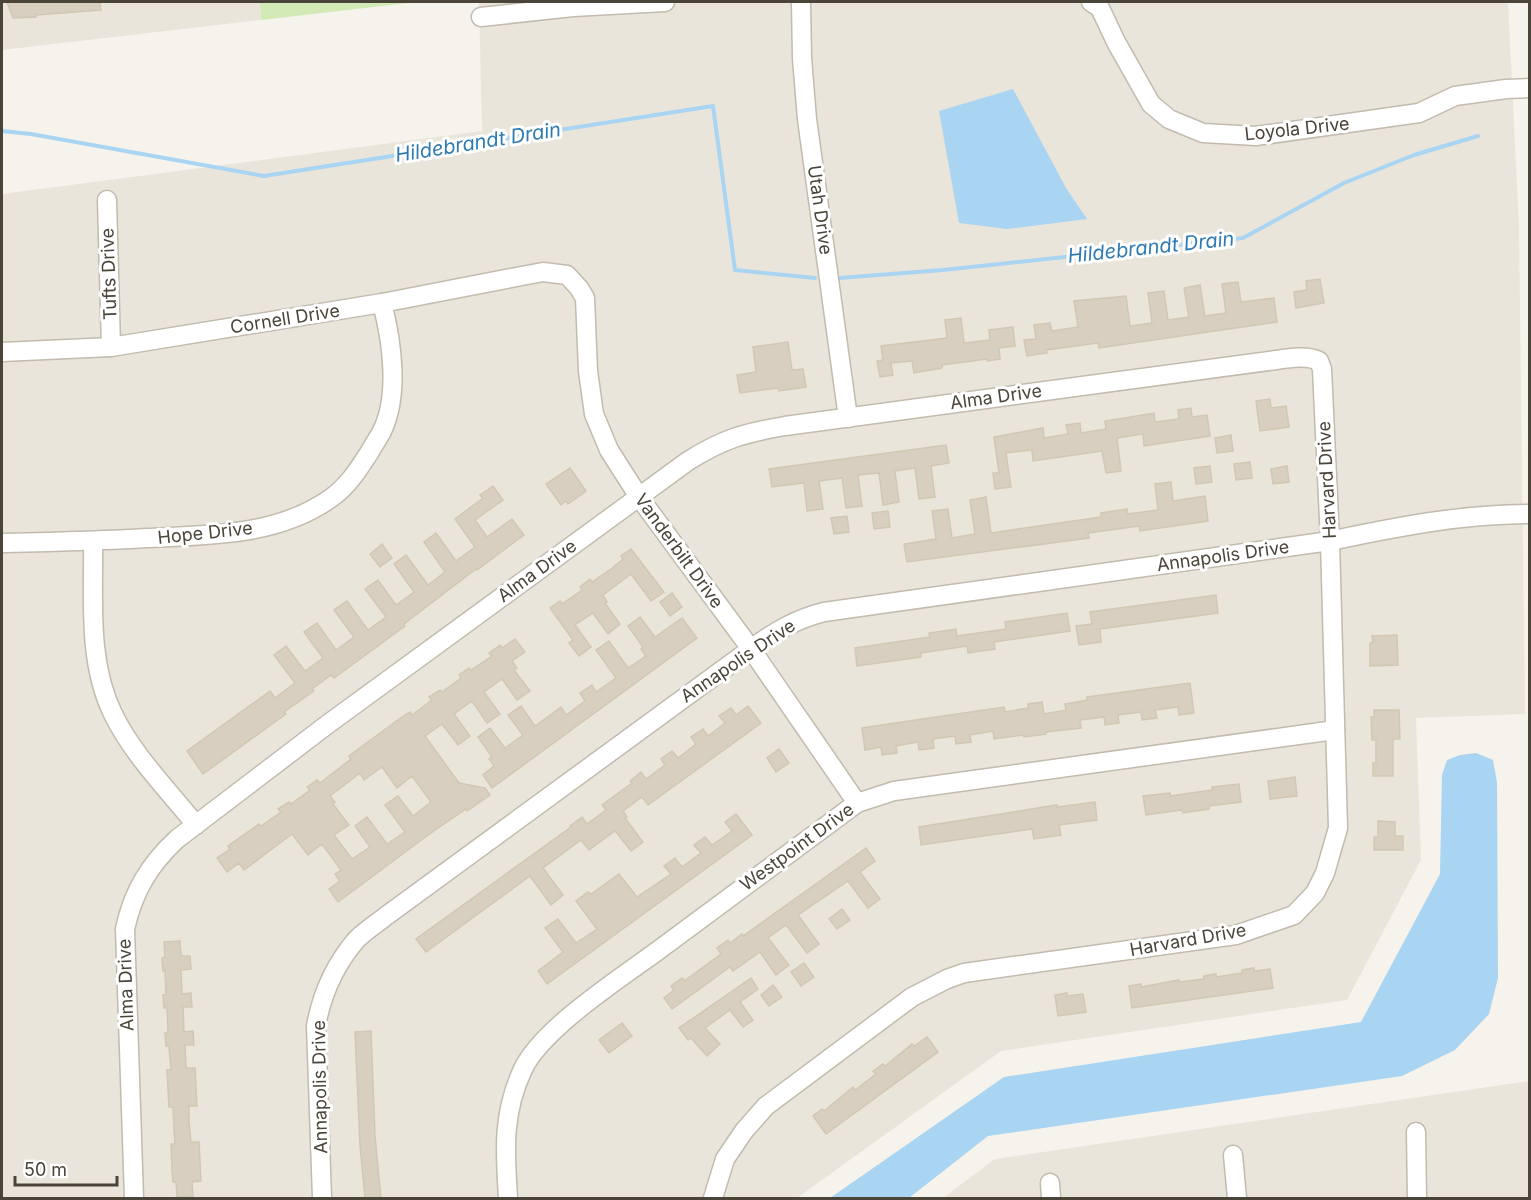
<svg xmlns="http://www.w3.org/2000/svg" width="1531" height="1200" font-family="Inter,sans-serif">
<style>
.residential{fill:#eae5da}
.green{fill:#d2eab5}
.water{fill:#a9d4f2}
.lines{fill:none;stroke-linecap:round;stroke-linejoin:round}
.stream{stroke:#a9d4f2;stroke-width:4}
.building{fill:#d8cfc1;stroke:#d3c7b4;stroke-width:1.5;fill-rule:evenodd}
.minor-casing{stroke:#c2bbae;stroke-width:21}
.minor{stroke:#fff;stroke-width:18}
.labels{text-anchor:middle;stroke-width:6;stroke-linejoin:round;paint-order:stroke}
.street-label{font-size:18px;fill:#4b4439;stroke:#fff}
.water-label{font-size:20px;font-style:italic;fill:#2e7ab2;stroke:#fff}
</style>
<rect width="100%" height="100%" fill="#f6f3ec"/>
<g class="residential">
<path d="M2,2H260L261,20L2,50Z"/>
<path d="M479,2H1508L1519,226L1525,714L1416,718L1421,860L1347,1000L1001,1051L797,1198H2V194L482,131Z"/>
<path d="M1529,1081V1198H943L995,1159Z"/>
</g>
<path class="green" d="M260,2H417L261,20Z"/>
<g class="water">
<path d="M1013,89L1066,188L1087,219L1007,229L959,223L939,111Z"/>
<path d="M1476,753L1493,760L1497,782L1498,978L1489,1014L1455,1050L1402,1076L988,1136L909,1198H830L1004,1077L1361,1022L1440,874L1442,775L1447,760L1460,755Z"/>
</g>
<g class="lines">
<g class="stream">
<path d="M2,131L31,134L264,176L713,106L735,270L815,278"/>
<path d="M839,278L943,270L1243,238L1344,183L1414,155L1478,136"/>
</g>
</g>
<g class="building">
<path d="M7,2H100L101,10L36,15V17L13,18Z"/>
<path d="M1320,279L1324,303L1296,308L1294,292L1307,290L1306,281Z"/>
<path d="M1238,282L1241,302L1274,298L1277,322L1099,348L1098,343L1054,349L1046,350L1047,353L1027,356L1024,340L1036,339L1034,325L1050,323L1052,331L1078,327L1074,301L1126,296L1130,326L1152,323L1148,293L1164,291L1168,320L1189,317L1184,288L1200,285L1205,316L1226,313L1222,284Z"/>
<path d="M961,318L964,343L990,340L989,330L1013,327L1015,346L999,348L1000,359L987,361V359L942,365V368L914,373L912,361L891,363L893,375L880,377L877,361L883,360L881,346L947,338L945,320Z"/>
<path d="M788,342L792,370L803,369L806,387L779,391L778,388L740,393L737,375L756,372L753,347Z"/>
<path d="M1270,399L1271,408L1286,406L1289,427L1260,431L1256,401Z"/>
<path d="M1191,408L1192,417L1207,415L1210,436L1144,446L1143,434L1117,438L1121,471L1106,473L1102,451L1033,461L1032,450L1006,453L1011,487L995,489L993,473H999L994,437L1043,428L1044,438L1068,434L1066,425L1080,423L1081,433L1106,429L1105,421L1154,413L1155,422L1179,419L1178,410Z"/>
<path d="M1231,435L1233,451L1217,453L1215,438Z"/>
<path d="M946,445L949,463L931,466L935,497L919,499L915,468L895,471L899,502L883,505L879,473L858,475L862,506L846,508L842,478L819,481L823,509L807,511L804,483L772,487L769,469Z"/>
<path d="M1250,462L1252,478L1236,480L1234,464Z"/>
<path d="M1210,466L1212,482L1196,484L1194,468Z"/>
<path d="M1287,466L1289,482L1273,484L1271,469Z"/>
<path d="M570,468L586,491L568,504L566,501L561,505L546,484Z"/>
<path d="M1171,482L1173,501L1205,496L1208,521L1140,531L1139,526L1088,533L1089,538L907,562L904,544L936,539L932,511L948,509L952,538L975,534L970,500L986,497L991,533L1101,517V513L1127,509L1128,514L1158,510L1155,484Z"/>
<path d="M493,486L503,500L475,520L487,537L512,519L524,535L477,570L476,569L404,624L405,626L334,678L331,675L312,689L314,691L284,712L286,714L203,774L187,751L270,691L275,698L295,683L274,655L286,646L305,671L323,658L304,632L317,623L336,650L354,637L334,610L347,601L368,630L386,617L365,589L378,580L396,605L414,592L394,564L406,555L428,585L445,572L424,542L436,533L456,561L475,547L455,519L483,498L480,495Z"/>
<path d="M888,511L890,527L874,529L872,513Z"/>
<path d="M847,516L849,532L834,534L831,518Z"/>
<path d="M382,544L392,558L380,567L370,554Z"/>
<path d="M631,549L664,592L651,601L631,574L603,595L607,602L605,603L620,624L608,634L593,613L575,625L591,647L579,656L569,643L573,640L550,608L560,601L562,604L582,590L580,587L590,579L592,582L611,569L623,559L621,556Z"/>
<path d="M672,593L682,607L670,616L660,602Z"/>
<path d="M1216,595L1218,613L1100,629L1101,642L1079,645L1076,626L1092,624L1090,612Z"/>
<path d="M1067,613L1070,631L994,642L995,649L968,653L967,646L921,653V657L857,666L855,648L930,637L929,633L956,629L957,636L1006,629L1005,622Z"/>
<path d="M640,617L655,637L682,618L697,638L492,788L483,775L494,766L489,759L492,757L478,737L490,728L505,748L523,735L508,715L521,706L535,726L561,707L566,715L585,701L580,693L592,685L596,692L616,678L596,650L609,641L628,668L646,656L641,649L643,647L628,626Z"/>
<path d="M1397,635L1398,665L1370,666V643L1373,642L1372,636Z"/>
<path d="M515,639L525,652L512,661L517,668L514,670L530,691L517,700L502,679L484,692L500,714L487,723L472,701L454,714L470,736L458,745L442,724L425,736L459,783L485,788L490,795L467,811L466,809L431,833L338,902L329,889L340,881L335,874L341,870L322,844L308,855L292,834L244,870L239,863L227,872L217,858L230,849L228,846L259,824L261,826L281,812L278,809L289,802L291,804L310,790L307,787L317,780L320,783L338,769L351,759L349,756L399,719L410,712L412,715L432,700L429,697L440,690L442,692L461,678L459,675L469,668L471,670L492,656L489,653L500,645L502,648ZM382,767L397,788L412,776L431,802L413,816L398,796L385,805L405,832L387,844L367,817L355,826L370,847L352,859L334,835L349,825L333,804L335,802L330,796L360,773L364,780Z"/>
<path d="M1190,683L1194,713L1179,715L1178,707L1155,710L1157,718L1142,720L1141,712L1118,715L1119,723L1105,725L1104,717L1080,720L1081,728L1046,732V734L1024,737V735L994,739L993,731L970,735L971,742L956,744L955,736L933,739L934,748L919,750L918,742L896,746L897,753L882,755L881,747L865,750L862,728L1004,707L1005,712L1028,708V704L1042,702L1044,714L1066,710L1065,704L1087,700V697Z"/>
<path d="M748,706L761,723L648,805L642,797L623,811L627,817L625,818L643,842L631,851L615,831L589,850L581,840L543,868L563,895L551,905L530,876L426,952L416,939L571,827L570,826L582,817L587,824L606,810L602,805L632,783L630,781L641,772L646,779L665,765L661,759L672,751L678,758L696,744L691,737L703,729L708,736L725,723L719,716L731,708L736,715Z"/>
<path d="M1374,710H1399L1400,739H1393V776H1373V763H1376V740H1372L1371,717H1374Z"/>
<path d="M779,749L789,763L776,772L767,758Z"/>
<path d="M1295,777L1297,796L1270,799L1268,781Z"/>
<path d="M1239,784L1241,802L1209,806V809L1183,813L1182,810L1146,815L1143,796L1170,793V796L1212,790V787Z"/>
<path d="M1095,802L1097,820L1059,825L1061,835L1034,839L1032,829L921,845L919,827L1057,805V807Z"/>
<path d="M736,814L752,835L547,984L538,971L563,952L545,928L558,919L576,943L597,929L576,901L588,892L591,894L619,874L637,897L671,874L664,866L675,858L682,867L701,853L694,845L705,837L712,845L732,831L725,822Z"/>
<path d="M1378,821L1395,822V836H1403V850H1374V837H1378Z"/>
<path d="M866,848L875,861L860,872L880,899L868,908L848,881L798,915L819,944L807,953L786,925L768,938L789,965L776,975L760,952L733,971L730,967L672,1009L664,998L674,990L671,986L682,978L684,981L721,954L717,948L728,940L730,943L742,934L743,936Z"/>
<path d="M842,909L850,920L837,929L829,919Z"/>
<path d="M180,941L181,956H190L191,969L181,970L182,994L191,993L192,1007H183L184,1032L193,1031L194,1045H185L186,1068H195L197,1106H189V1121L191,1142H199L201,1181L192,1182L193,1196L177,1197L176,1182H173L172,1169L171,1144H175L174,1129L173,1107H169L167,1070H171L169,1046H166L165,1033H168L167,1008H164L163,995H166L165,970L163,971L162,958L165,957L164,942Z"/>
<path d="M804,963L814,977L801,986L791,972Z"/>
<path d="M1254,968V971L1270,969L1273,988L1132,1008L1129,986L1141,984V987L1179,980V982L1204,979V976L1216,974V977L1242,973V970Z"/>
<path d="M751,978L758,989L740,1002L753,1020L743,1027L730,1010L705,1028L720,1044L707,1056L691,1038L688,1040L679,1028Z"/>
<path d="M773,985L782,997L769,1006L761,995Z"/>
<path d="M1067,993V996L1083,994L1086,1012L1058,1016L1055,995Z"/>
<path d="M622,1023L632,1036L609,1053L599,1040Z"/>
<path d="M371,1031L375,1136L381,1198H365L360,1145L355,1032Z"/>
<path d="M927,1037L938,1052L826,1134L813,1116L822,1109L824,1111L853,1087L855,1090L876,1074L873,1071L883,1064L885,1066L912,1044L914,1046Z"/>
</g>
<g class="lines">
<g class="minor-casing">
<g id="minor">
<path d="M801,2L802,58L807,119L848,418"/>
<path d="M1091,2L1100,8L1116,42L1151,104L1169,119L1203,133L1256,136L1419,113L1455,96L1506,89L1530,88"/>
<path d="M481,17L573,7L665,2"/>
<path d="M107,200L111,347"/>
<path d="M2,352L111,347L382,303L527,275L543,272L567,275L579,288L585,298L588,371L594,414L609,450L639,497L751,649L857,803"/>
<path d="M93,541C94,598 87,661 113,714C133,755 168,790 196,825"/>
<path d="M2,543C50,542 99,541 147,538C210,535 278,536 331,498C348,486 358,470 369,453C373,446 377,440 381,433C400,397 392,341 382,303"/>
<path d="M1416,1132L1417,1198"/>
<path d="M1233,1155L1237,1198"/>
<path d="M1050,1183L1051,1198"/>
<path d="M134,1198L125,929C133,892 149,865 177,839L328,724L688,461C723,439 744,433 785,426L1276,360C1289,358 1307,355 1319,361L1322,369L1330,541L1338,828L1325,873L1315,893L1294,915L1236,935L964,973L947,979L912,997L766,1106L744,1131L725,1159L713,1198"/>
<path d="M322,1198L316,1026C322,993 334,966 356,940C365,931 376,924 386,916L751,649C774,632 796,619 824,612L1330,541C1396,527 1461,514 1530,514"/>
<path d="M508,1198C505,1151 502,1114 523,1069C542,1029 619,979 656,952C723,902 790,852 857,803L894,791L1335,730"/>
</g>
</g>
<use href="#minor" class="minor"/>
</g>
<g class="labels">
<g class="street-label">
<text transform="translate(1297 129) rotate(-6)" y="6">Loyola Drive</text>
<text transform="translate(820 210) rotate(82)" y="6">Utah Drive</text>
<text transform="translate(109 274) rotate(-92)" y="6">Tufts Drive</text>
<text transform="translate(285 319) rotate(-9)" y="6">Cornell Drive</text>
<text transform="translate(996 397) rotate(-8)" y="6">Alma Drive</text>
<text transform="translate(1327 480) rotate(-93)" y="6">Harvard Drive</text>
<text transform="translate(205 533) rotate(-6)" y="6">Hope Drive</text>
<text transform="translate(679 551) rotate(54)" y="6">Vanderbilt Drive</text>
<text transform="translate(1223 556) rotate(-8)" y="6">Annapolis Drive</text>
<text transform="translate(537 571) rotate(-36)" y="6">Alma Drive</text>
<text transform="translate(738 661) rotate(-34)" y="6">Annapolis Drive</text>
<text transform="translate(797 847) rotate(-36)" y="6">Westpoint Drive</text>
<text transform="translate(1188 940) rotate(-10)" y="6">Harvard Drive</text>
<text transform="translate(126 985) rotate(-92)" y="6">Alma Drive</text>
<text transform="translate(320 1087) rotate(-91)" y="6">Annapolis Drive</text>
</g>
<g class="water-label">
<text transform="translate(478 142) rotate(-9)" y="7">Hildebrandt Drain</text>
<text transform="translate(1151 247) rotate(-6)" y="7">Hildebrandt Drain</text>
</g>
</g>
<rect width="1531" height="1200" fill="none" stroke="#4b4439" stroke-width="6"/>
<path d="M15 1176v9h102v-9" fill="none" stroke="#4b4439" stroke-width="3"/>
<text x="24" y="1176" font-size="18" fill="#4b4439" stroke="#ffffff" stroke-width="4.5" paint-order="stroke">50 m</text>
</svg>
